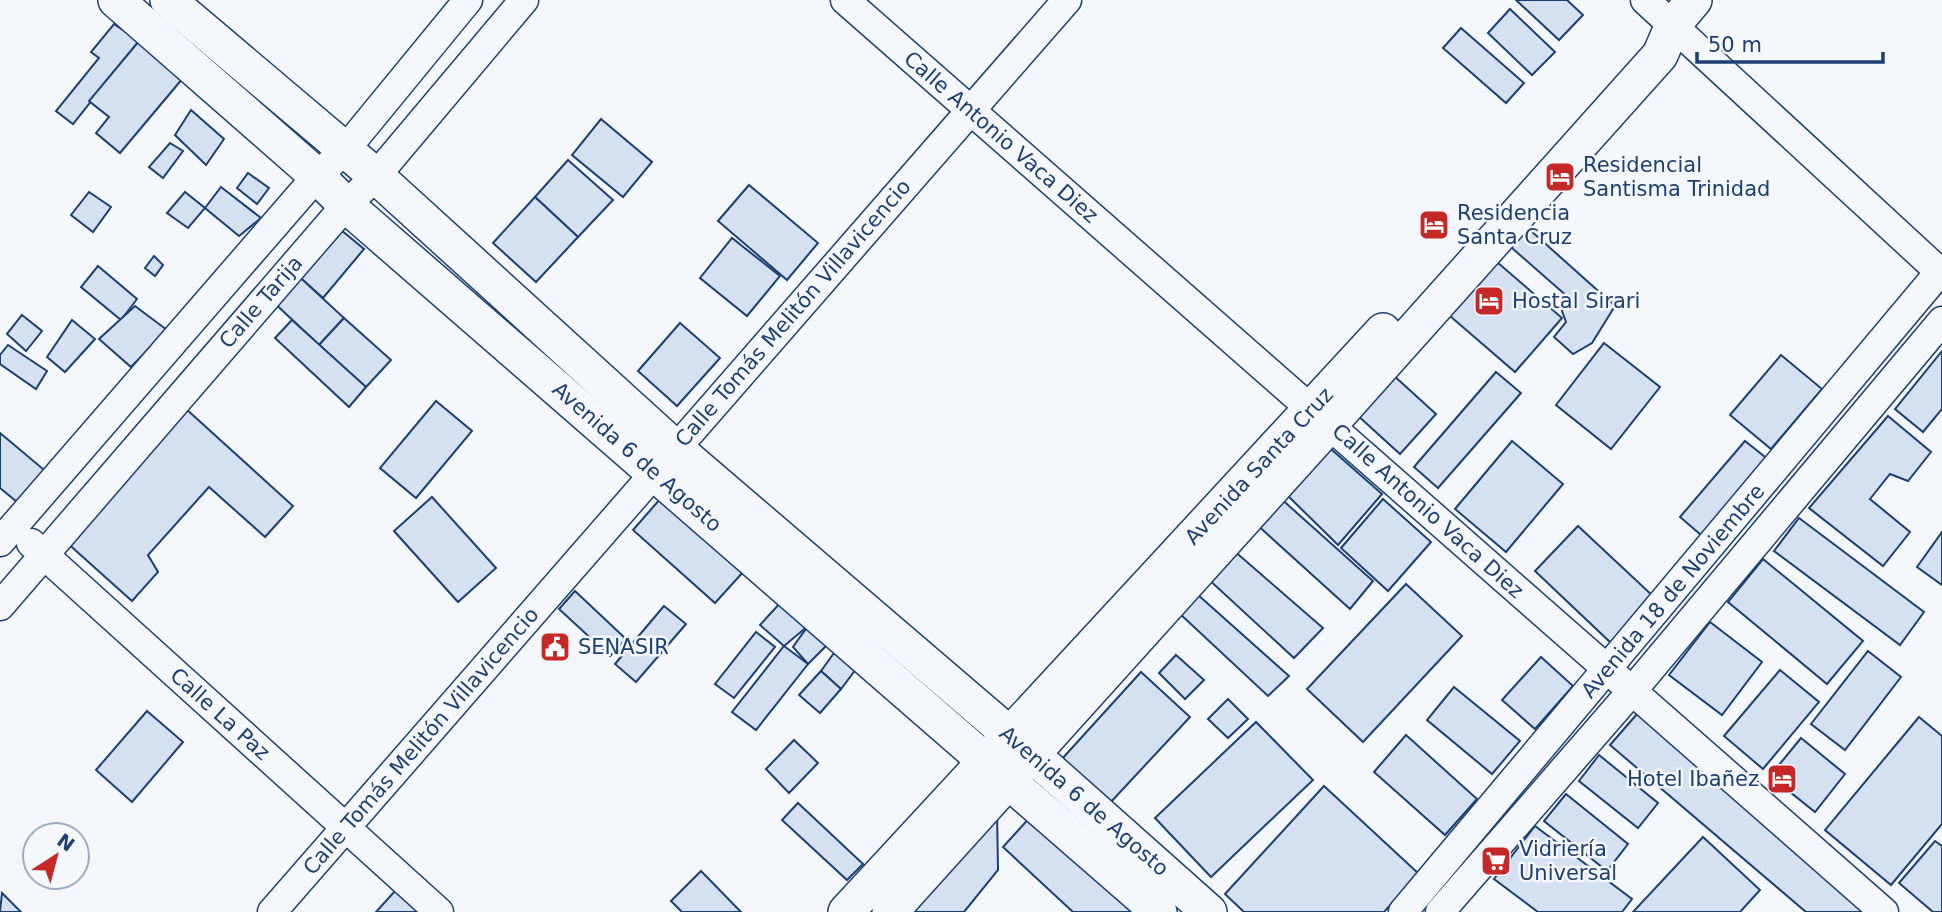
<svg xmlns="http://www.w3.org/2000/svg" width="1942" height="912" font-family="'DejaVu Sans',sans-serif">
<style>
.building{fill:#d5e0f0;stroke:#1d3f73;stroke-width:2}
.lines{fill:none;stroke-linecap:round;stroke-linejoin:round}
.minor-casing{stroke:#1d3f73;stroke-width:31}
.major-casing{stroke:#1d3f73;stroke-width:38}
.minor{stroke:#f4f7fb;stroke-width:28}
.major{stroke:#f4f7fb;stroke-width:35}
.labels{text-anchor:middle;stroke-width:5;stroke-linejoin:round;paint-order:stroke}
.street-label{font-size:21px;fill:#1d3f73;stroke:#f4f7fb}
.poi-label{font-size:21px;fill:#1d3f73;stroke:#f4f7fb;text-anchor:start}
</style>
<rect width="100%" height="100%" fill="#f4f7fb"/>
<g class="building">
<path d="M1516,0H1567L1583,15L1559,40Z"/>
<path d="M1510,9L1555,52L1532,75L1488,33Z"/>
<path d="M114,24L139,41L73,124L56,111L99,58L91,52Z"/>
<path d="M1461,28L1524,83L1506,103L1443,48Z"/>
<path d="M139,41L183,78L120,153L96,133L109,117L89,101Z"/>
<path d="M191,110L224,139L206,165L175,135Z"/>
<path d="M601,119L652,162L623,197L572,155Z"/>
<path d="M170,143L183,151L163,178L149,167Z"/>
<path d="M568,160L613,200L578,237L535,197Z"/>
<path d="M248,173L269,188L257,204L237,188Z"/>
<path d="M749,185L818,243L787,280L718,221Z"/>
<path d="M221,187L261,218L239,236L205,208Z"/>
<path d="M89,192L111,207L93,232L71,215Z"/>
<path d="M185,192L205,208L188,228L167,213Z"/>
<path d="M535,197L578,237L536,282L493,243Z"/>
<path d="M1520,221L1615,306L1592,343L1573,354L1554,337L1566,322L1562,311L1569,298L1504,241Z"/>
<path d="M335,225L364,249L323,298L295,273Z"/>
<path d="M732,238L780,276L747,316L700,278Z"/>
<path d="M154,256L163,265L155,276L145,268Z"/>
<path d="M1490,256L1562,318L1515,372L1443,310Z"/>
<path d="M98,266L137,299L121,320L81,287Z"/>
<path d="M292,270L344,318L319,345L267,296Z"/>
<path d="M135,306L167,330L131,367L99,339Z"/>
<path d="M22,315L42,331L26,351L7,334Z"/>
<path d="M344,318L391,360L366,387L319,345Z"/>
<path d="M72,320L95,339L65,372L47,357Z"/>
<path d="M292,320L366,387L349,407L275,338Z"/>
<path d="M680,323L720,358L677,406L638,371Z"/>
<path d="M1604,343L1660,387L1611,449L1556,405Z"/>
<path d="M8,345L47,371L36,389L0,364V355Z"/>
<path d="M1942,351V409L1923,432L1895,409Z"/>
<path d="M1781,355L1822,389L1771,449L1730,415Z"/>
<path d="M1496,372L1521,393L1438,488L1414,467Z"/>
<path d="M1392,374L1436,414L1400,454L1356,414Z"/>
<path d="M436,401L472,431L416,498L380,468Z"/>
<path d="M185,408L293,506L265,537L209,487L148,555L158,572L132,601L65,541Z"/>
<path d="M1888,416L1931,452L1908,481L1890,474L1870,499L1910,532L1883,566L1809,508Z"/>
<path d="M0,433L49,474L22,506L0,488Z"/>
<path d="M1512,441L1563,484L1506,552L1455,509Z"/>
<path d="M1745,441L1775,465L1708,541L1680,517Z"/>
<path d="M1323,442L1382,494L1338,545L1281,489Z"/>
<path d="M1278,496L1373,581L1350,609L1255,523Z"/>
<path d="M432,497L496,568L458,602L394,531Z"/>
<path d="M661,498L744,571L715,603L633,530Z"/>
<path d="M1383,499L1431,542L1388,591L1341,548Z"/>
<path d="M1799,518L1924,612L1900,645L1774,551Z"/>
<path d="M1578,526L1654,597L1611,643L1535,571Z"/>
<path d="M1942,532V585L1917,567Z"/>
<path d="M1232,549L1323,628L1294,658L1206,577Z"/>
<path d="M1763,559L1863,641L1827,684L1728,602Z"/>
<path d="M1406,584L1462,636L1363,742L1307,689Z"/>
<path d="M575,591L626,639L610,656L559,609Z"/>
<path d="M1197,594L1289,676L1268,696L1179,613Z"/>
<path d="M782,601L808,626L784,646L760,625Z"/>
<path d="M664,606L686,624L636,682L615,664Z"/>
<path d="M1710,622L1762,662L1722,715L1669,675Z"/>
<path d="M808,626L830,642L808,664L793,647Z"/>
<path d="M756,632L775,647L734,698L715,684Z"/>
<path d="M784,646L808,664L756,730L732,712Z"/>
<path d="M839,646L862,661L841,689L821,671Z"/>
<path d="M1868,651L1901,677L1845,750L1811,724Z"/>
<path d="M1176,655L1204,680L1185,699L1159,673Z"/>
<path d="M1541,657L1573,686L1535,729L1502,700Z"/>
<path d="M1780,670L1819,702L1763,769L1724,736Z"/>
<path d="M821,671L841,689L820,713L799,695Z"/>
<path d="M1141,672L1190,717L1109,804L1061,760Z"/>
<path d="M1454,687L1520,741L1492,774L1427,720Z"/>
<path d="M1228,699L1248,719L1228,738L1208,719Z"/>
<path d="M147,711L183,742L132,802L96,770Z"/>
<path d="M1637,714L1869,912H1806L1610,745Z"/>
<path d="M1919,717L1942,736V824L1891,885L1825,830Z"/>
<path d="M1256,722L1313,780L1211,877L1155,818Z"/>
<path d="M1406,735L1477,799L1445,835L1374,772Z"/>
<path d="M1801,738L1845,774L1815,812L1770,776Z"/>
<path d="M794,740L818,763L789,793L766,769Z"/>
<path d="M1599,755L1658,803L1638,828L1579,781Z"/>
<path d="M1324,786L1419,874L1384,912H1244L1225,894Z"/>
<path d="M1566,794L1628,844L1607,871L1544,821Z"/>
<path d="M798,803L863,864L847,880L782,820Z"/>
<path d="M997,811L998,870L964,912H914Z"/>
<path d="M1032,815L1137,912H1073L1003,847Z"/>
<path d="M1535,826L1632,899L1622,912H1538L1494,879Z"/>
<path d="M1703,837L1760,890L1740,912H1633Z"/>
<path d="M1935,841L1942,846V912H1933L1899,883Z"/>
<path d="M701,871L741,912H682L671,901Z"/>
<path d="M395,891L419,912H376Z"/>
<path d="M2,893L21,912H0Z"/>
</g>
<g class="lines">
<g class="minor-casing">
<g id="minor">
<path d="M845,0L1884,912"/>
<path d="M1645,0L1942,274"/>
<path d="M0,542L317,176L345,150L468,0"/>
<path d="M31,543L439,912"/>
<path d="M0,606L346,205L376,176L524,0"/>
<path d="M272,912L1067,0"/>
<path d="M1403,912L1942,269"/>
<path d="M1440,912L1632,691L1942,321"/>
</g>
</g>
<g class="major-casing">
<g id="major">
<path d="M116,0L317,176L346,205L1159,912"/>
<path d="M168,0L376,176L675,448L1009,734L1209,912"/>
<path d="M846,912L1383,331"/>
<path d="M890,912C1147,627 1405,342 1660,55L1673,25L1694,0"/>
</g>
</g>
<use href="#minor" class="minor"/>
<use href="#major" class="major"/>
</g>
<defs>
<g id="hotel-square" transform="scale(1.575)"><rect x="-9" y="-9" width="18" height="18" rx="4" fill="#c62828" stroke="#f4f7fb"/><path d="M-6-4.5h1.5V1H6V5H4.5V3h-9V5H-6ZM-4 0a1.8 1.8 0 1 1 3.6 0ZM.5 0V-2.5h3Q6-2.5 6 0Z" fill="#fff"/></g>
<g id="civic-square" transform="scale(1.575)"><rect x="-9" y="-9" width="18" height="18" rx="4" fill="#c62828" stroke="#f4f7fb"/><path d="M-.6-6.5H3V-4.5H.6V-3L4-1V1h2V6H-6V1h2V-1L-.6-3ZM-1.2 2.5V6h2.4V2.5Z" fill="#fff"/></g>
<g id="supermarket-square" transform="scale(1.575)"><rect x="-9" y="-9" width="18" height="18" rx="4" fill="#c62828" stroke="#f4f7fb"/><path d="M-6-5.5h2.5l.6 2H6L4.5 2H-2.5L-4.4-4H-6ZM-1.5 3.2a1.3 1.3 0 1 0 .1 0ZM3 3.2a1.3 1.3 0 1 0 .1 0Z" fill="#fff"/></g>
</defs>
<g fill-rule="evenodd">
<use href="#hotel-square" x="1560" y="177"/>
<use href="#hotel-square" x="1434" y="225"/>
<use href="#hotel-square" x="1489" y="301"/>
<use href="#civic-square" x="555" y="647"/>
<use href="#hotel-square" x="1782" y="779"/>
<use href="#supermarket-square" x="1496" y="861"/>
</g>
<g class="labels">
<g class="street-label">
<text transform="translate(1001 137) rotate(41)" y="7">Calle Antonio Vaca Diez</text>
<text transform="translate(261 302) rotate(-49)" y="7">Calle Tarija</text>
<text transform="translate(793 313) rotate(-49)" y="7">Calle Tomás Melitón Villavicencio</text>
<text transform="translate(637 457) rotate(41)" y="7">Avenida 6 de Agosto</text>
<text transform="translate(1259 466) rotate(-47)" y="7">Avenida Santa Cruz</text>
<text transform="translate(1428 511) rotate(42)" y="7">Calle Antonio Vaca Diez</text>
<text transform="translate(1673 591) rotate(-50)" y="7">Avenida 18 de Noviembre</text>
<text transform="translate(220 714) rotate(42)" y="7">Calle La Paz</text>
<text transform="translate(421 741) rotate(-49)" y="7">Calle Tomás Melitón Villavicencio</text>
<text transform="translate(1084 801) rotate(41)" y="7">Avenida 6 de Agosto</text>
</g>
<g class="poi-label">
<text x="1583" y="172">Residencial<tspan x="1583" dy="24">Santisma Trinidad</tspan></text>
<text x="1457" y="220">Residencia<tspan x="1457" dy="24">Santa Cruz</tspan></text>
<text x="1512" y="308">Hostal Sirari</text>
<text x="578" y="654">SENASIR</text>
<text x="1759" y="786" text-anchor="end">Hotel Ibañez</text>
<text x="1519" y="856">Vidriería<tspan x="1519" dy="24">Universal</tspan></text>
</g>
</g>
<g transform="translate(56 856) rotate(36)"><circle r="33" fill="#f4f7fb" stroke="#9eadc5" stroke-width="2"/>
<path d="M0-5L12 26L0 18L-12 26Z" fill="#c62828"/>
<text y="-10" font-size="19" font-weight="bold" text-anchor="middle" fill="#1d3f73">N</text>
</g>
<path d="M1697 52v10h186v-10" fill="none" stroke="#1d3f73" stroke-width="3.5"/>
<text x="1708" y="52" font-size="21" fill="#1d3f73" stroke="#f4f7fb" stroke-width="5" paint-order="stroke">50 m</text>
</svg>
